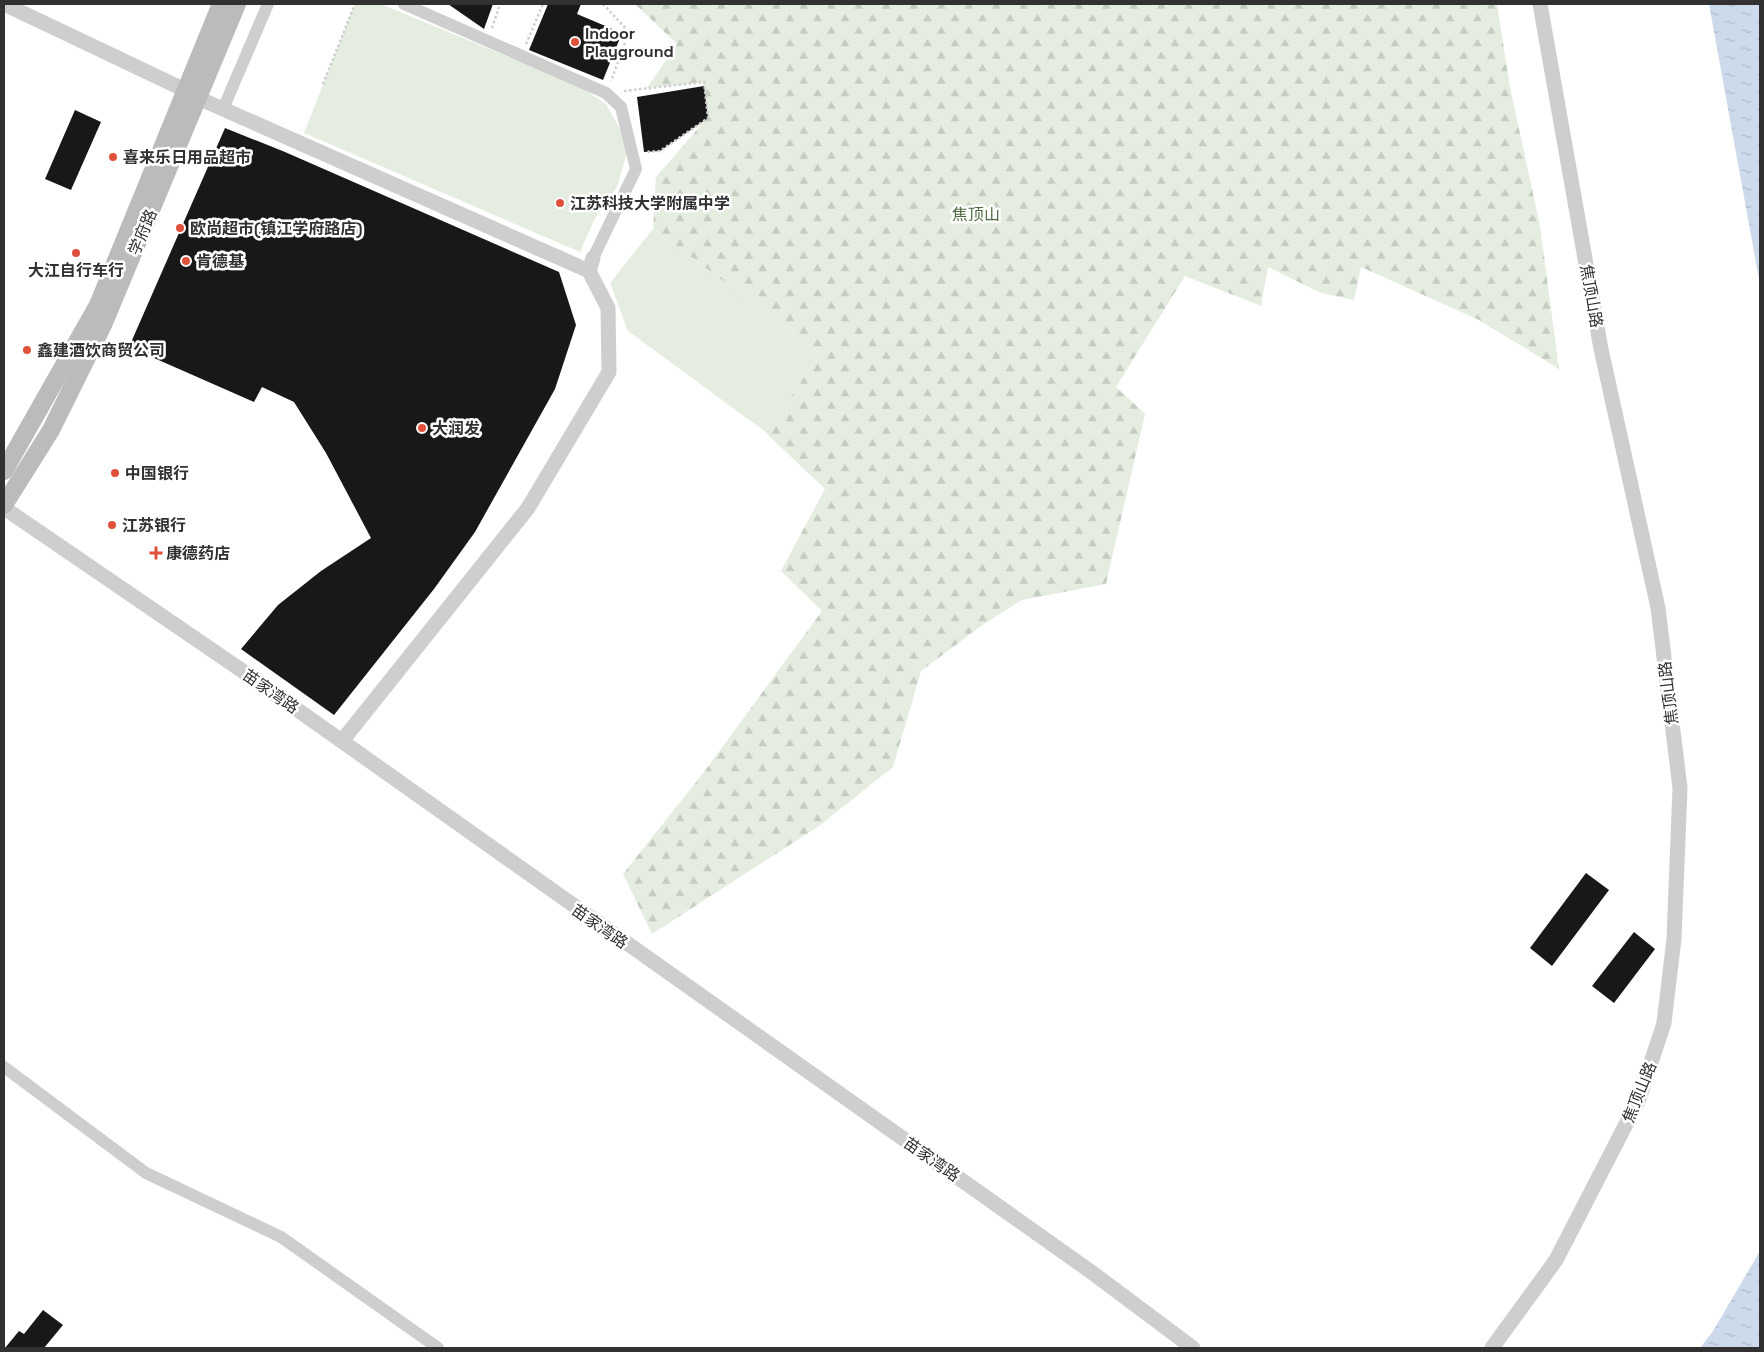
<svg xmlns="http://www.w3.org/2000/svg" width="1764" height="1352" font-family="'Space Grotesk','Noto Sans SC',sans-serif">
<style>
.forest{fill:url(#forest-firs)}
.park{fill:#e5ede0}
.water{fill:url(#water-ripples)}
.building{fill:#181818}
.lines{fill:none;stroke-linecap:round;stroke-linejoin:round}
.path{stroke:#cecece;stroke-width:2.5;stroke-dasharray:2.5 2.5;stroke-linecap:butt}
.minor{stroke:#cecece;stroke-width:12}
.tertiary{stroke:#cecece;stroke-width:15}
.secondary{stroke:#bbb;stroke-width:18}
.poi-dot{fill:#e0503b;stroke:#fff;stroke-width:2}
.labels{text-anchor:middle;stroke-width:5;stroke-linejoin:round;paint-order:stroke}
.poi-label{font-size:16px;font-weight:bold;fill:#313131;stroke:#fff;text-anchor:start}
.park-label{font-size:16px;fill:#4b6c3f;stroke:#fff}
.street-label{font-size:16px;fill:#313131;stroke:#fff}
</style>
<defs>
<pattern id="forest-firs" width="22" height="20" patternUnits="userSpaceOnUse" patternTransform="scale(1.25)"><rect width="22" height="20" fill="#e5ede0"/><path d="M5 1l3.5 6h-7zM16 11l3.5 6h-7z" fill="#c5ccc1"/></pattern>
<pattern id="water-ripples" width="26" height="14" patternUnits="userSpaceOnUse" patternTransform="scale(1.25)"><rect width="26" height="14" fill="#cddaec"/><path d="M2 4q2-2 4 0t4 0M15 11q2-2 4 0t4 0" fill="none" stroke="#b0bccb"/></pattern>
</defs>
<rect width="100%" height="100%" fill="#fff"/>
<path class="forest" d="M635,4H1497L1510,87L1540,226L1559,369L1479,320L1361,267L1354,300L1321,293L1268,267L1261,306L1185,276L1116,387L1145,414L1106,584L1022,600L981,626L921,671L893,767L819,826L652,934L623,874L704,772L822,611L781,571L825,489L766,433L820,353L653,229L656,177L707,118L703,82L647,88L677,44Z"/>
<g class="park">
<path d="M355,4H381L579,86L606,104L620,129L627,153L617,187L595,218L580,252L304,133Z"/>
<path d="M653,229L820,353L767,433L628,331L610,283Z"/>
</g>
<g class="water">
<path d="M1709,4H1760V285Z"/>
<path d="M1760,1251V1348H1700L1713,1331Z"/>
</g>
<g class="building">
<path d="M448,4H493L484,29Z"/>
<path d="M548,4H581L577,14L622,33L603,80L529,50Z"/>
<path d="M704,86L708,118L660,151L644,152L637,97Z"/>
<path d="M75,110L101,122L71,190L45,179Z"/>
<path d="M225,128L285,152L559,272L576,325L555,389L475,532L434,589L334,715L241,649L278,605L321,571L371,538L326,453L294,402L262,387L254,402L129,347Z"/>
<path d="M1586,873L1609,890L1552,966L1530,948Z"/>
<path d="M1634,932L1655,949L1614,1003L1592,986Z"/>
<path d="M43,1310L63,1325L44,1348H5L19,1331L24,1334Z"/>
</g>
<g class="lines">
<g class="path">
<path d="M603,4L629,32L611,81"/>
<path d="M492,28L500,4"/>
<path d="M526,44L543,4"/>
<path d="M323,84L355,4"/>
<path d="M624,91L704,82L708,118L660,151L645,152"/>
</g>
<g class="minor">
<path d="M404,4L606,93L621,107L636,169L593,258"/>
<path d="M223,109L268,4"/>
<path d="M4,1067L146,1173L281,1237L438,1348"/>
</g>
<g class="tertiary">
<path d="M4,4L185,90L198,98L589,271L593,258"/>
<path d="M4,508L247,674L1090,1271L1193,1348"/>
<path d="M342,741L528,508L609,372L608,308L589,271"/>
<path d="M1492,1348L1556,1260L1639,1099L1664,1023L1674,939L1680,788L1658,608L1601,349L1540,4"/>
</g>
<g class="secondary">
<path d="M4,471L98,305L221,4"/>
<path d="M4,505L51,430L103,325L237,4"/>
</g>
</g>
<g class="poi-dot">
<circle cx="575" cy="42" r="5"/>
<circle cx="113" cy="157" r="5"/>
<circle cx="560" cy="203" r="5"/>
<circle cx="180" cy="228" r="5"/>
<circle cx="76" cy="253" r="5"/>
<circle cx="186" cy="261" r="5"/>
<circle cx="27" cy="350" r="5"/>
<circle cx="422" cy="428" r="5"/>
<circle cx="115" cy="473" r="5"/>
<circle cx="112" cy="525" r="5"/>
<path d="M153.5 545.5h5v5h5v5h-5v5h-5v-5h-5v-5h5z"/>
</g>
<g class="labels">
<g class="poi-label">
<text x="585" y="39">Indoor<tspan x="585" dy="18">Playground</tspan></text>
<text x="123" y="163">喜来乐日用品超市</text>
<text x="570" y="209">江苏科技大学附属中学</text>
<text x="190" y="234">欧尚超市(镇江学府路店)</text>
<text x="196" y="267">肯德基</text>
<text x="76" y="276" text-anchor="middle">大江自行车行</text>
<text x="37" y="356">鑫建酒饮商贸公司</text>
<text x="432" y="434">大润发</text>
<text x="125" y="479">中国银行</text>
<text x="122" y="531">江苏银行</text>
<text x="166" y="559">康德药店</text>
</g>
<g class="park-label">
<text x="976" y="220">焦顶山</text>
</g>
<g class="street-label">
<text transform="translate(142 232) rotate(-67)" y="6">学府路</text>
<text transform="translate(1592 296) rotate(80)" y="6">焦顶山路</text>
<text transform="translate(271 691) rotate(35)" y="6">苗家湾路</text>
<text transform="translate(1668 693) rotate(-97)" y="6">焦顶山路</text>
<text transform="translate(600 926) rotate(35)" y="6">苗家湾路</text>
<text transform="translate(1639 1092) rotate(-68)" y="6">焦顶山路</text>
<text transform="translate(932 1159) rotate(35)" y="6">苗家湾路</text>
</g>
</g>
<rect width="1764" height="1352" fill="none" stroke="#313131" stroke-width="10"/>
</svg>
